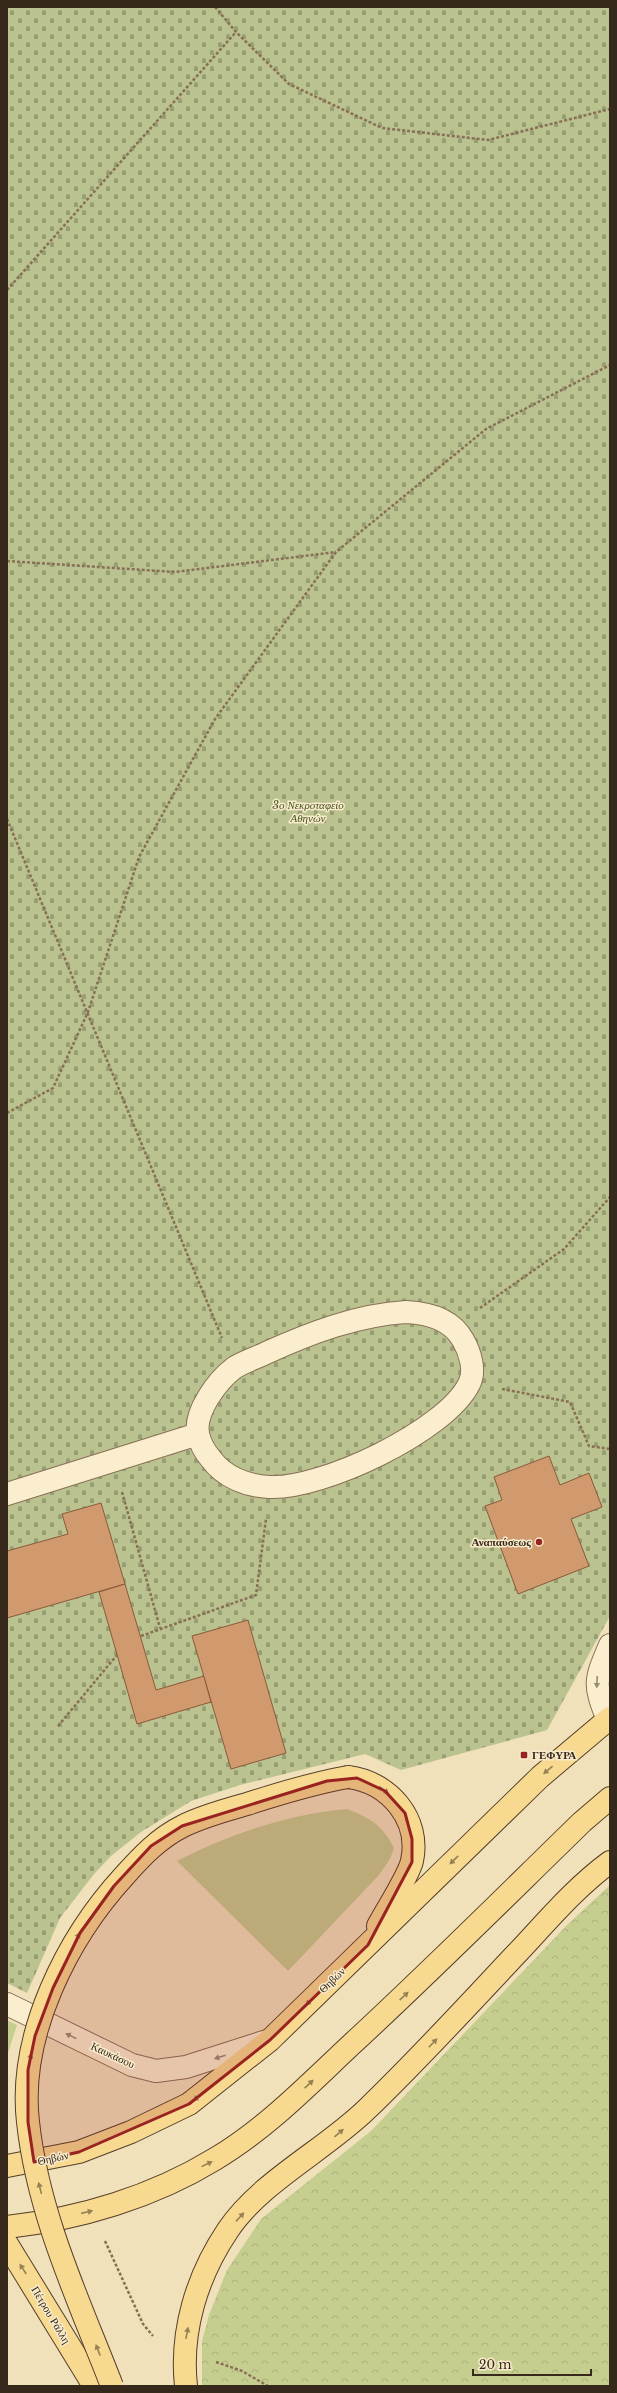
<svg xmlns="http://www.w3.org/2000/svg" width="617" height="2393" font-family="'Libre Baskerville',serif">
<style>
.grass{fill:#c5ce8f}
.forest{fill:url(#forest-crowns)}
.cemetery{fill:url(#cemetery-stones)}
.building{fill:#d0996e;stroke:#885a39}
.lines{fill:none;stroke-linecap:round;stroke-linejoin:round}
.minor-casing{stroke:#877054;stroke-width:24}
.major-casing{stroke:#543e29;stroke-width:24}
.path{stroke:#877054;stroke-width:2.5;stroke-dasharray:3 2;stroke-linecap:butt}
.minor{stroke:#fbeece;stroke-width:22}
.major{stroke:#f7d98f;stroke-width:22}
.major-bridge-casing{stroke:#543e29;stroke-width:24;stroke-linecap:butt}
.major-bridge{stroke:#f7d98f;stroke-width:22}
.oneway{fill:#988b74}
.oneway2{fill:#968054}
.marked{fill:#992321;fill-opacity:0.2;stroke:#992321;stroke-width:3;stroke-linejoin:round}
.poi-dot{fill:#992321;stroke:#f7ebcb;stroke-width:1.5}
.labels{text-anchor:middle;stroke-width:3;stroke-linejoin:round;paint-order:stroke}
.park-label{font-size:11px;font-style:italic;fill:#45531f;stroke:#f7ebcb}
.poi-label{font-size:11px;font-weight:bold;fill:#36281a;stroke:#f7ebcb;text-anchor:end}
.street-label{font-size:11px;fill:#36281a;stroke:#f7ebcb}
</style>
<defs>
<pattern id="forest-crowns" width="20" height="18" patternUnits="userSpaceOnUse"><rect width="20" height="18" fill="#c5ce8f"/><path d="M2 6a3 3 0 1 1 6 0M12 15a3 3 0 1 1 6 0" fill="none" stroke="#aab17b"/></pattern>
<pattern id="cemetery-stones" width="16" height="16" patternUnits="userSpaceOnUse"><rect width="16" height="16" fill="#bac28f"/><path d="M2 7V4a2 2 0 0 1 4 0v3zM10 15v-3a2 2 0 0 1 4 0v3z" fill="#989e74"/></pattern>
</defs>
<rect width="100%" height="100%" fill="#f0e1bb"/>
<g class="grass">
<path d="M347,1809C372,1819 381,1824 394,1848L390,1859L379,1875L288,1971L177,1861C229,1834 289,1814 347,1809Z"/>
<path d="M7,2020L17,2025L7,2056Z"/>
</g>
<path class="forest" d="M610,1885V2386H202V2341L209,2315L227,2270L261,2219L371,2131L567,1925Z"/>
<path class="cemetery" d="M7,7H610V1616L547,1730L401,1770L365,1754L240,1785L191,1801L141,1832L111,1856L94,1874L60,1918L27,1993L7,1983Z"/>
<g class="building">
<path d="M549,1456L560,1485L589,1473L602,1507L571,1519L589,1566L518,1594L485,1506L502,1500L494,1477Z"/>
<path d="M101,1503L125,1584L7,1618V1551L68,1534L62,1514Z"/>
<path d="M125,1584L156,1690L204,1676L211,1702L137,1724L99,1592Z"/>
<path d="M248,1620L286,1753L231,1769L192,1636Z"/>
</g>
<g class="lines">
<g class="minor-casing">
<g id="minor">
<path d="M406,1312C429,1313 452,1320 463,1340C470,1352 476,1371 469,1384C446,1431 321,1490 269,1487C247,1486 224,1477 211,1459C205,1452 200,1443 198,1434C194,1412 217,1381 234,1368C243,1362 256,1358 266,1353C310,1333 357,1315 406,1312Z"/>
<path d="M7,1494L198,1434"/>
<path d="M608,1720C593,1683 595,1681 610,1645"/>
<path d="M7,2004L132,2065L156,2071L186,2067L267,2041"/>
</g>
</g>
<g class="major-casing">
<g id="major">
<path d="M348,1777C389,1782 421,1819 412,1861C409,1875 386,1911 378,1926"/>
<path d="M7,2166L79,2152L131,2132L189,2104L270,2040L540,1777L610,1718"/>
<path d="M7,2227C79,2219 153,2197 215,2159C267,2128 309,2084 353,2043C431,1971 506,1896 582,1822L610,1798"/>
<path d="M7,2244L94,2386"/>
<path d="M186,2386C180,2331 197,2276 228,2230C260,2182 325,2150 367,2109C420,2058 470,2003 520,1950C549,1919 576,1887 610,1862"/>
</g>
</g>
<g class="path">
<path d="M215,7L236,32L289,84L382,128L488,140L610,109"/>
<path d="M7,290L236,32"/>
<path d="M7,561L175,572L336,552"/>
<path d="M7,819L222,1338"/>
<path d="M7,1113L53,1088L88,1012L139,857L215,719L336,552L486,429L610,365"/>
<path d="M480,1308L564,1249L610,1197"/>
<path d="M502,1389L570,1402L589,1446L610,1449"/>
<path d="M122,1492L160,1628"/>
<path d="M141,1636L256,1595L266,1519"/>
<path d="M58,1726L117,1655"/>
<path d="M105,2241L143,2324L153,2336"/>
<path d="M216,2362L242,2371L268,2386"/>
</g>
<use href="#minor" class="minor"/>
<use href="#major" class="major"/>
<g class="major-bridge-casing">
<path id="major-bridge" d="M112,2386C79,2301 38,2215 28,2122C18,2035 67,1938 125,1875C142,1856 159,1838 183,1826C203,1816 226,1810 247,1804C281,1793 314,1783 348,1777"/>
</g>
<use href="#major-bridge" class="major-bridge"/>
</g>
<defs><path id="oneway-solid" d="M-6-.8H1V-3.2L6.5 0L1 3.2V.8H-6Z"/></defs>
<g class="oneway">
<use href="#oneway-solid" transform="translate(597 1682) rotate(93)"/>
<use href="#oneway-solid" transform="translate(71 2036) rotate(-154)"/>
<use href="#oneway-solid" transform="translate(220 2057) rotate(162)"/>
</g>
<g class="oneway2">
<use href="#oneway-solid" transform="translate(548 1770) rotate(140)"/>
<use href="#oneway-solid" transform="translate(384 1790) rotate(37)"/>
<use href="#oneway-solid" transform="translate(454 1860) rotate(136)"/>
<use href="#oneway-solid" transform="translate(77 1938) rotate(-61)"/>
<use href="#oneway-solid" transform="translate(404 1996) rotate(-43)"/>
<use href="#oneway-solid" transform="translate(310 2001) rotate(136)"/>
<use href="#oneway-solid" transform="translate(433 2043) rotate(-46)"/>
<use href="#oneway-solid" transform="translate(30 2059) rotate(-78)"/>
<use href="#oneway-solid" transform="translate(309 2084) rotate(-43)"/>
<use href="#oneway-solid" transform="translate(198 2097) rotate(142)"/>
<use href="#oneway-solid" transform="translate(339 2133) rotate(-41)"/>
<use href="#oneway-solid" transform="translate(207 2164) rotate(-26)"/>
<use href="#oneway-solid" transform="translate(40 2188) rotate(-104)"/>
<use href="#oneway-solid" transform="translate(87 2212) rotate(-13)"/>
<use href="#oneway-solid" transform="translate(240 2217) rotate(-47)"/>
<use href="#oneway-solid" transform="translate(23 2269) rotate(-123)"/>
<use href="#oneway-solid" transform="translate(187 2333) rotate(-79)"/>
<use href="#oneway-solid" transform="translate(98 2350) rotate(-111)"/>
</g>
<path class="marked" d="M357,1778L385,1791L405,1813L412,1839V1862L368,1945L270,2040L189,2104L79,2152L34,2162L28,2122V2070L35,2036L53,1988L80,1933L114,1886L151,1846L182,1826L327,1781Z"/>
<g class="poi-dot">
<circle cx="539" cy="1542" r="4"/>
<rect x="520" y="1751" width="8" height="8" rx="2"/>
</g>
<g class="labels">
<g class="park-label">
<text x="308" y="809">3ο Νεκροταφείο<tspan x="308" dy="13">Αθηνών</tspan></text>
</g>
<g class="poi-label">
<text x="531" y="1546">Αναπαύσεως</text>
<text x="532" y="1759" text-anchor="start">ΓΕΦΥΡΑ</text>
</g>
<g class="street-label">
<text transform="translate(332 1980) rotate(-44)" y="4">Θηβών</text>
<text transform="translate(113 2055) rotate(25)" y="4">Καυκάσου</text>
<text transform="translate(53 2158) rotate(-12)" y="4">Θηβών</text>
<text transform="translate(51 2315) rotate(59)" y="4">Πέτρου Ράλλη</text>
</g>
</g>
<rect width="617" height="2393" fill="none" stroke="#36281a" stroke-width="16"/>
<path d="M473 2369v6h118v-6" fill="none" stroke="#36281a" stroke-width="2"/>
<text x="479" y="2369" font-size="12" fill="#36281a" stroke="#f7ebcb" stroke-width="3" paint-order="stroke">20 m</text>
</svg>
